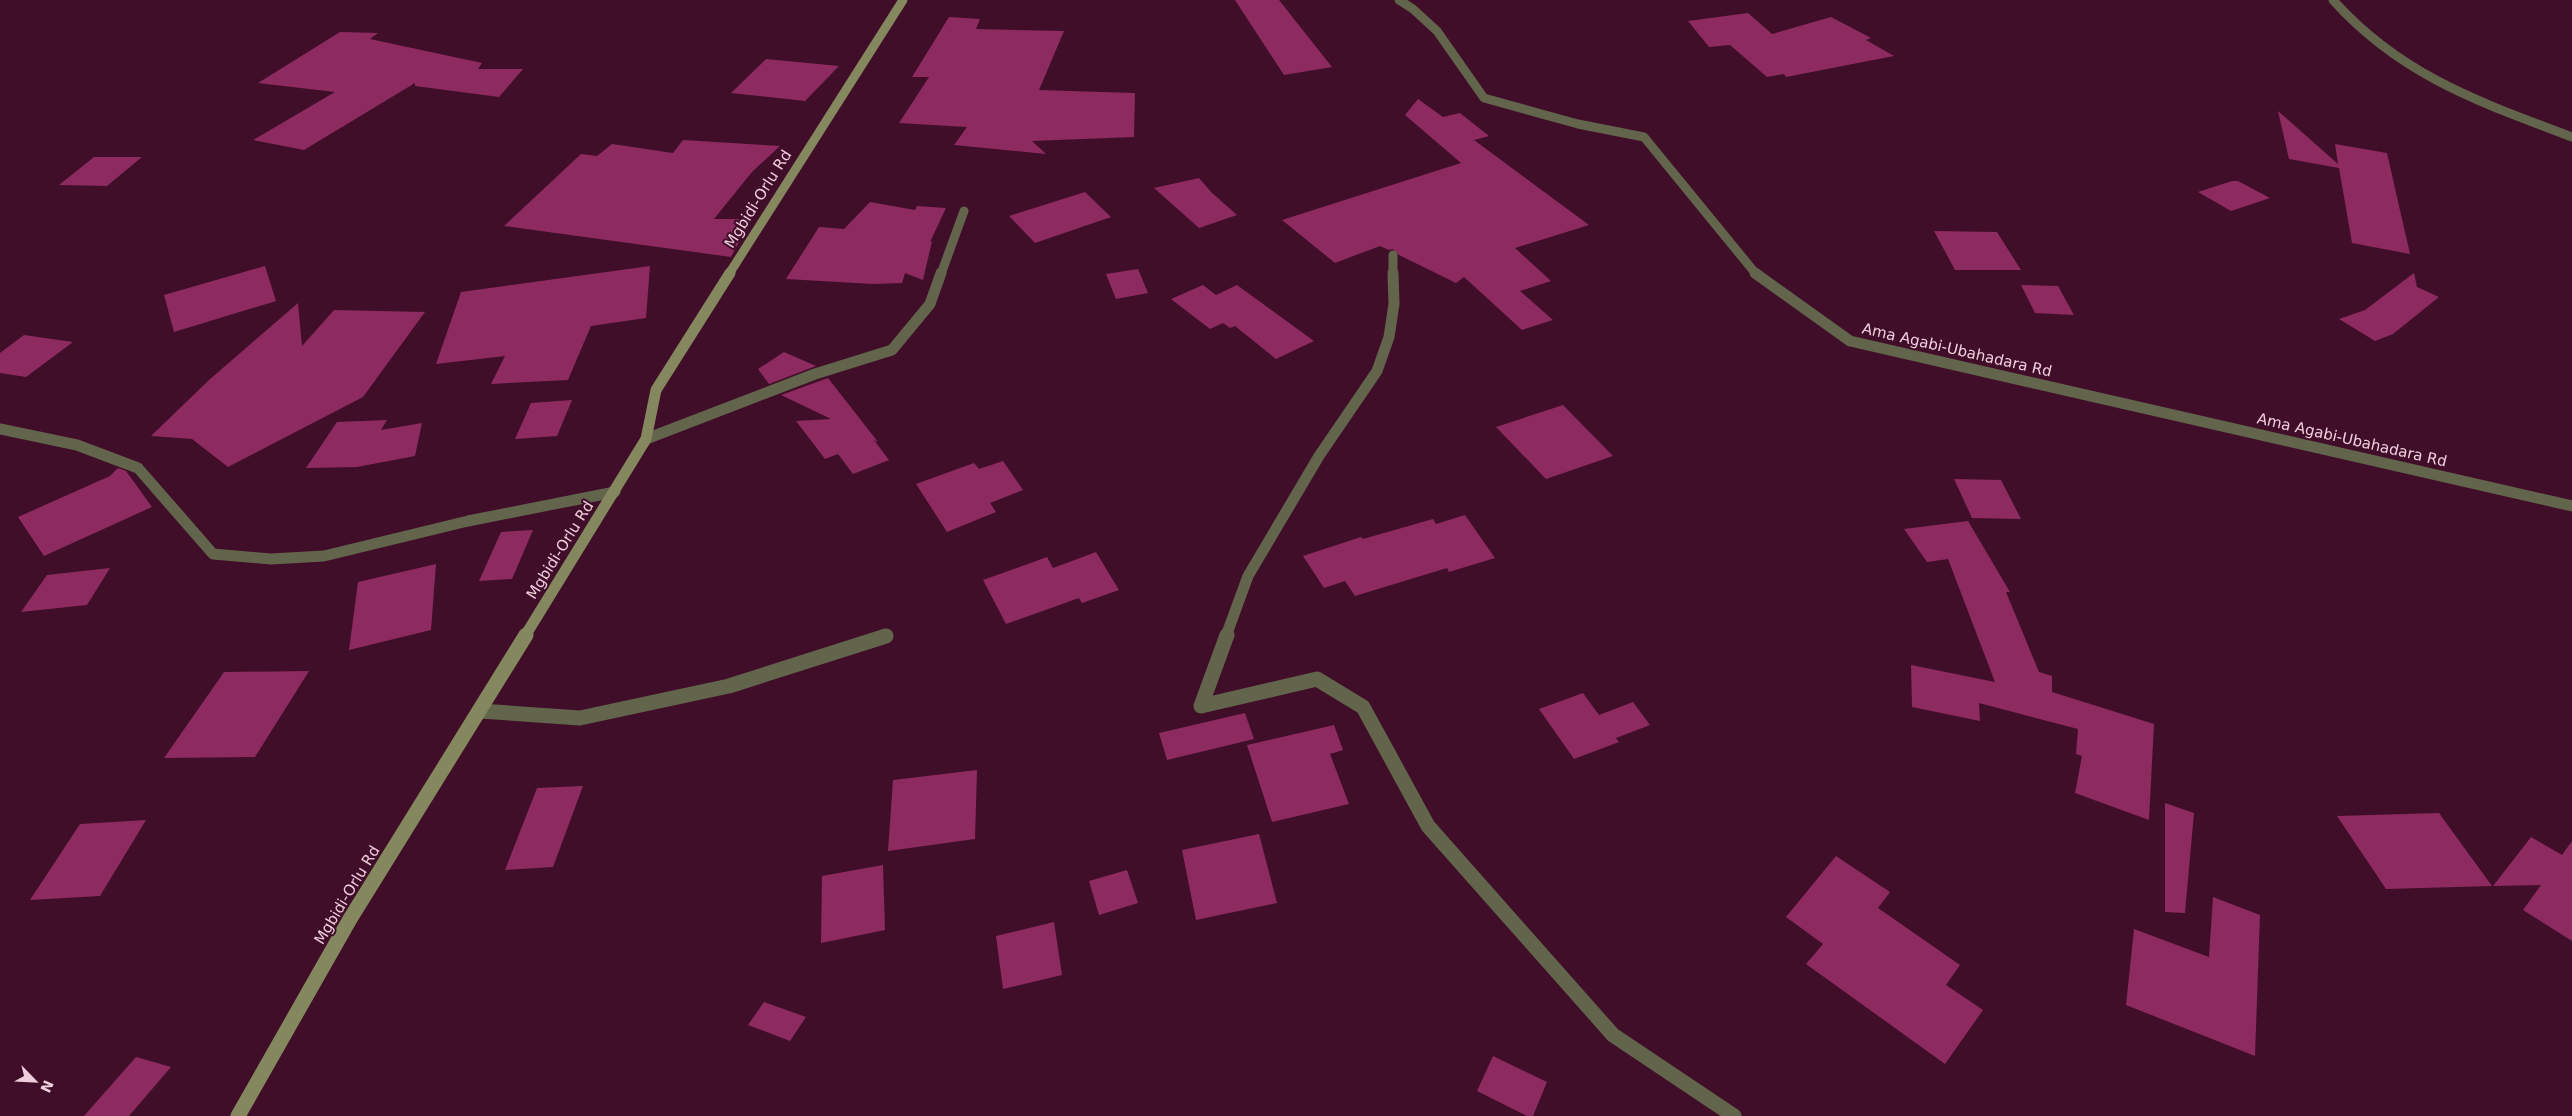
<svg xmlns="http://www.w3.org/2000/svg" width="2572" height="1116" font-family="'DejaVu Sans',sans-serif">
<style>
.building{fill:#8d2a60}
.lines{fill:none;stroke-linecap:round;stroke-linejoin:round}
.street-far2{stroke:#62644b;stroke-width:9}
.street-far1{stroke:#62644b;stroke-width:11}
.street{stroke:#62644b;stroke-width:15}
.secondary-far2{stroke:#85875f;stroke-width:9}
.secondary-far1{stroke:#85875f;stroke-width:11}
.secondary{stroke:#85875f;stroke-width:15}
.labels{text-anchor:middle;stroke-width:4;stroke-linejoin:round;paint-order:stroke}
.street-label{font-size:15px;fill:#f0cedc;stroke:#400e29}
</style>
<rect width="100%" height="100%" fill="#400e29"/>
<g class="building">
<path d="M1235,0H1279L1332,67L1284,75Z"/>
<path d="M1748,13L1772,34L1831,17L1871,38L1866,40L1894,56L1786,77L1784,74L1767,77L1730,45L1709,47L1688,21Z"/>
<path d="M949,17L980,19L976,29L1064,31L1039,90L1135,93L1134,137L1032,141L1046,154L954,145L967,127L899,123L929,77H912Z"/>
<path d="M340,32L378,33L370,39L482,63L478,69H523L499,97L415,86V83L304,150L253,140L335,92L258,83Z"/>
<path d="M766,59L839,66L805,101L731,93Z"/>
<path d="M1418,99L1443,117L1460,113L1489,136L1474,140L1589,225L1515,248L1551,281L1520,291L1553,320L1522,330L1464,277L1456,283L1399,255L1393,249L1389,250L1380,246L1335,263L1282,220L1461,163L1405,115Z"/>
<path d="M2278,111L2338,164L2335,144L2387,153L2410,254L2352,243L2339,168L2289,159Z"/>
<path d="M683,140L780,146L752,172L714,219H751L731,257L504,226L581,154L597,156L612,144L673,153Z"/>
<path d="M94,157H142L107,186L59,185Z"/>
<path d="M1199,178L1211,192L1237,215L1199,228L1154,188Z"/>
<path d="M2232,181H2238L2270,198L2231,211L2198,192Z"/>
<path d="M1085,192L1111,217L1035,243L1009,216Z"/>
<path d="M870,202L915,210L917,206L946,208L930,242L932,241L923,280L905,273L902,283L873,284L786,279L819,227L844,229Z"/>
<path d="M1934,231L1997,232L2021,270H1955Z"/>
<path d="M265,266L276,301L174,332L164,295Z"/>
<path d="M650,266L646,318L591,326L568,380L491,384L505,356L436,364L461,292Z"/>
<path d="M1138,269L1148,293L1116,299L1106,274Z"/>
<path d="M2414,273L2417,287L2439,297L2393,334L2375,341L2339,319L2365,310Z"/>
<path d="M1203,285L1216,295L1237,285L1314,341L1276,359L1235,326L1230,328L1223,323L1210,329L1171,299Z"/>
<path d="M2021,285L2058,286L2074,315L2035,313Z"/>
<path d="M298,303L302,346L334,310L425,312L363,397L228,467L192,439L151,436L209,380Z"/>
<path d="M24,335L73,342L26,377L0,373V353Z"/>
<path d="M784,352L816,366L769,384L758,369Z"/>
<path d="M828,378L878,442L874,440L889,460L853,474L838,454L825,459L796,421L831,419L781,395Z"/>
<path d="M572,400L557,436L515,439L531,403Z"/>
<path d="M1563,405L1613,456L1546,479L1496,427Z"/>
<path d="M387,420L381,430L422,423L415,456L357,467L306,468L337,422Z"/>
<path d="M1003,461L1023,490L990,503L996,512L947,532L916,484L974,463L979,469Z"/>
<path d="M118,468L126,471L152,507L44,556L18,517L110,476Z"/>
<path d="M1954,479L2001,480L2021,519L1972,518Z"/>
<path d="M1465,515L1495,558L1449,572L1447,568L1355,596L1345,581L1324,588L1303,556L1361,537L1363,539L1433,519L1436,524Z"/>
<path d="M1968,521L2010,592H2006L2039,672L2052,676V692L2154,724L2149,820L2075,793L2082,756L2076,754L2078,729L1979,703L1980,721L1912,707L1911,665L1995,682L1948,559L1927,562L1904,529Z"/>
<path d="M533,530L512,579L479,581L501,532Z"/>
<path d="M1096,552L1119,590L1082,603L1079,598L1006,624L983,580L1047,557L1053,568Z"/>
<path d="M436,564L431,630L349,650L358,582Z"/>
<path d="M110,568L87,605L21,612L47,575Z"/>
<path d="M309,671L255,757L164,758L224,672Z"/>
<path d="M1583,693L1599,715L1633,702L1650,725L1616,738L1619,742L1574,759L1539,709Z"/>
<path d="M1245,713L1254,739L1167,760L1159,733Z"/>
<path d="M1334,725L1343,750L1330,754L1349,804L1272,822L1247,745Z"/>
<path d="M977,770L975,839L888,851L893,780Z"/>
<path d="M583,786L553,867L505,870L537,788Z"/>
<path d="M2165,803L2194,813L2185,913L2165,912Z"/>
<path d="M2439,813L2492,886L2386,889L2337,816Z"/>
<path d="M146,820L100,896L30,900L80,824Z"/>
<path d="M1259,834L1277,903L1196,920L1182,850Z"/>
<path d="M2531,837L2562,855L2572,841V941L2523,910L2541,885L2493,886Z"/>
<path d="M1836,856L1890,892L1878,908L1960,965L1946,985L1983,1010L1945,1064L1806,964L1823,944L1786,917Z"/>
<path d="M883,865L885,930L821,943L822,876Z"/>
<path d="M1127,870L1138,903L1099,915L1089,881Z"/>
<path d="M2213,897L2260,915L2255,1056L2126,1005L2134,929L2209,957Z"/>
<path d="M1054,922L1062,975L1003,989L996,936Z"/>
<path d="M764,1002L806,1017L790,1041L748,1025Z"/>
<path d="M1493,1056L1547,1082L1533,1116H1527L1477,1091Z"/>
<path d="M136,1057L171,1067L129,1116H84Z"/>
</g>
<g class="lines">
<g class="street-far2">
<path d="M1399,0L1413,9L1437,31L1484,98L1578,124L1644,137L1756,274"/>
<path d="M2333,0C2401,76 2480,102 2572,137"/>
<path d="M1393,255V274"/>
<path d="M941,274L964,211"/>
</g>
<g class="street-far1">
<path d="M1755,273L1850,341L2572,506"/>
<path d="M0,429L77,445L138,468L213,554L271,559L324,556L468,521L615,492"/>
<path d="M646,439L815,374L892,350L930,304L941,273"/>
<path d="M1226,636L1248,576L1319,456L1377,371L1389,337L1394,304L1393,273"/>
</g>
<g class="street">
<path d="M1227,635L1201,706L1317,679L1363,707L1428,826L1613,1035L1734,1116"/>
<path d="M480,711L580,718L729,686L886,636"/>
</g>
<path class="secondary-far2" d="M729,274L903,0"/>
<path class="secondary-far1" d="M525,636L646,439L656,390L730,273"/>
<path class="secondary" d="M238,1116L350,919L526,635"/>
</g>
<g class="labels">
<g class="street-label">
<text transform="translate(758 199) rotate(-58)" y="5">Mgbidi-Orlu Rd</text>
<text transform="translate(1957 350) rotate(13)" y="5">Ama Agabi-Ubahadara Rd</text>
<text transform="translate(2352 440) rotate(13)" y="5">Ama Agabi-Ubahadara Rd</text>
<text transform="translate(560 550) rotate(-58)" y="5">Mgbidi-Orlu Rd</text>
<text transform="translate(347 895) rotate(-59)" y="5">Mgbidi-Orlu Rd</text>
</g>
</g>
<g transform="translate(35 1081) rotate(114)" stroke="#400e29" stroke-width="4" paint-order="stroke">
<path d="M0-4L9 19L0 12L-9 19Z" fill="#f0cedc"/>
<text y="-8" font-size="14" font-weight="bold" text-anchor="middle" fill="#f0cedc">N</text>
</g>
</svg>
